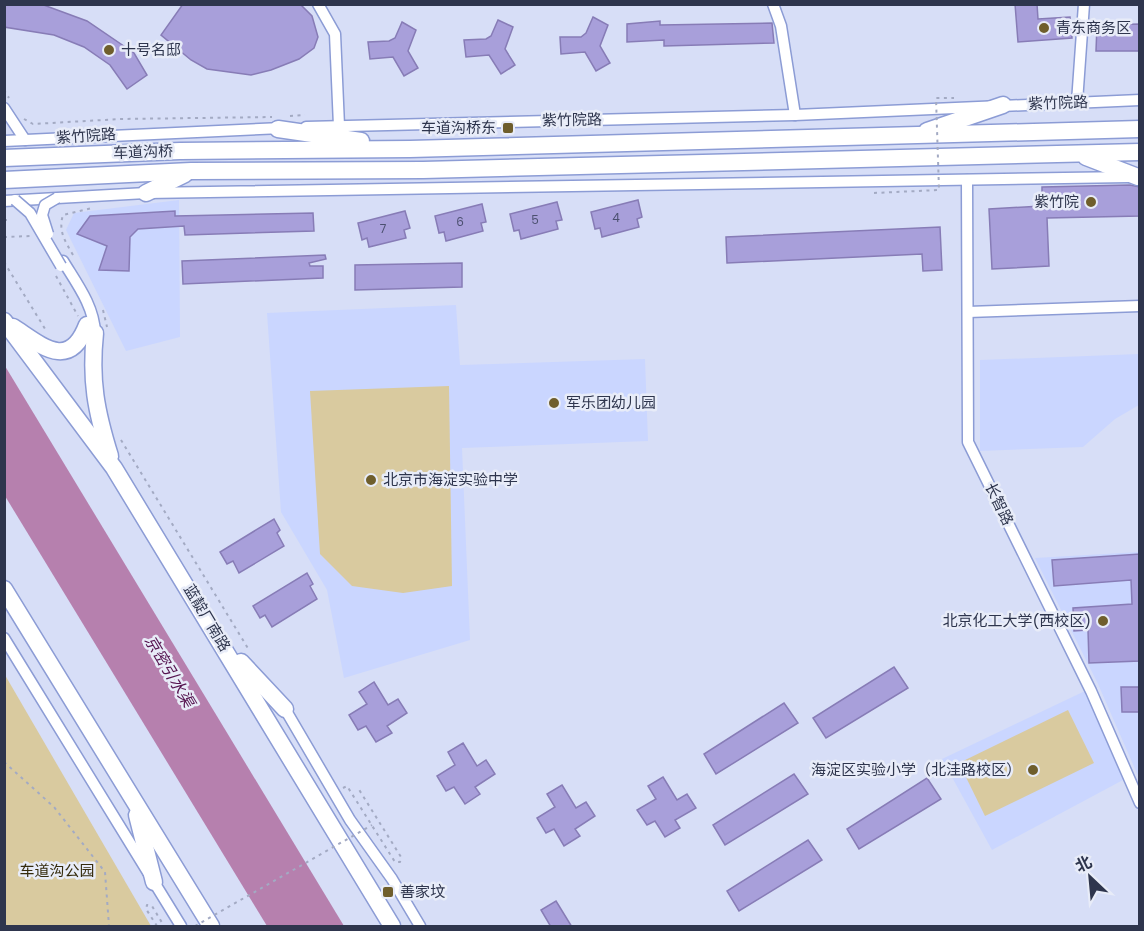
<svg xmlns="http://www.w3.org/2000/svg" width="1144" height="931" font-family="Poppins,'Noto Sans SC',sans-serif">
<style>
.built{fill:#cad6ff}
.green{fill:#d9ca9f}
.water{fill:#b680ae}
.building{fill:#a89fda;stroke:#877cb6;stroke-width:1.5}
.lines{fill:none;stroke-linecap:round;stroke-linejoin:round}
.minor-casing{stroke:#8c9cd5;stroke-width:13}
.highway-casing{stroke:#8c9cd5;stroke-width:19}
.path{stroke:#a3aac3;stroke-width:2;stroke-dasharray:3 4.5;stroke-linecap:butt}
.minor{stroke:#fff;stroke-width:10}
.highway{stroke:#fff;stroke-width:16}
.minor-bridge-casing{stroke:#8c9cd5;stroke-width:13;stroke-linecap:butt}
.path-bridge{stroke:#a3aac3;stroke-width:2;stroke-dasharray:3 4.5;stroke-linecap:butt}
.minor-bridge{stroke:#fff;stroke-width:10}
.poi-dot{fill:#6f5e2c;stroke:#e8ecf8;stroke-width:2}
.labels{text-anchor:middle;stroke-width:5;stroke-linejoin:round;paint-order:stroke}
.number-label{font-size:12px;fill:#4c5070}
.poi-label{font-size:15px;fill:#2e354d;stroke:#e8ecf8;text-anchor:start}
.street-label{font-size:15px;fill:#2e354d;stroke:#e8ecf8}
.park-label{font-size:15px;fill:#352b0c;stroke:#e8ecf8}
.water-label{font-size:16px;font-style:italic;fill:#55134f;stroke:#e8ecf8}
</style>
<rect width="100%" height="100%" fill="#d7def7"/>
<g class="built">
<path d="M179,200L180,337L126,351L66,230L74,213Z"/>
<path d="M456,305L460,365L645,359L648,441L462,448L470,640L344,678L327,590L281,512L267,313Z"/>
<path d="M1139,354V405L1115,419L1083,447L980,451V360Z"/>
<path d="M1139,552V778L1098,684L1035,558Z"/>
<path d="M1085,691L1123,780L992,850L942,759Z"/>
</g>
<g class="green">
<path d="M449,386L452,586L403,593L352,586L320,554L310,391Z"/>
<path d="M4,675H5L151,926H5Z"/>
<path d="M1068,710L1094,763L985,816L959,763Z"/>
</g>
<path class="water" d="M5,366L344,926H267L5,496Z"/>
<g class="building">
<path d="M4,4H41L87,21L134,53L147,75L127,89L110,65L84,47L54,35L4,27Z"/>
<path d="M183,4H300L312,16L318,37L314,48L299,59L271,70L251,75L207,69L191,60L161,35Z"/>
<path d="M1015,4H1037L1038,19L1070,17L1072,38L1018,42Z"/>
<path d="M593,17L608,25L600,46L610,63L596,71L585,52L561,54L560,37H581L586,33Z"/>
<path d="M498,20L513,27L505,49L515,65L501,74L489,55L466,57L464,40L486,39L491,36Z"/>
<path d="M660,21V25L772,23L774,43L664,46V40L627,42V24Z"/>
<path d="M402,22L416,30L408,51L418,68L404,76L393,57L370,59L368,42L389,41L395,38Z"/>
<path d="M1140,24V51H1096L1097,25Z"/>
<path d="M1130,185L1140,187V216L1047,218L1049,266L992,269L989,209L1042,206V187Z"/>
<path d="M638,200L642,217L637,219L639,227L602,237L600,228L595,229L591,212Z"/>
<path d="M557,202L562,220L556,221L558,229L521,239L519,230L514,231L510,214Z"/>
<path d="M482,204L486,222L481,223L483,231L446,241L444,232L439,233L435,216Z"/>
<path d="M175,211V216L313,213L314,231L185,235L184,226L138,229L130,237L129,271L99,270L107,246L77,234L90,216Z"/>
<path d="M405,211L410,228L404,230L406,238L369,247L367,238L362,240L358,223Z"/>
<path d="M940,227L942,270L923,271L922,254L727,263L726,237Z"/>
<path d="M325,255L326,259L309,263L310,266H323V278L183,284L182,261Z"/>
<path d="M462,263V287L355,290V265Z"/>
<path d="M274,519L280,530L277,533L284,546L239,573L233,561L227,564L220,552Z"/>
<path d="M1140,554V661L1089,663L1088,630L1074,631L1073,608L1132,604L1131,580L1054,586L1052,560Z"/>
<path d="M307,573L313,584L310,586L317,599L272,627L265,615L260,618L253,606Z"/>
<path d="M894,667L908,688L826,738L813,718Z"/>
<path d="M374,682L388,705L398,699L407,713L387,726L392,733L376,742L366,726L358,730L349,715L367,704L359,692Z"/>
<path d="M1121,687H1140V712H1122Z"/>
<path d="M784,703L798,723L716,774L704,754Z"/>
<path d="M463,743L477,766L486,760L495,774L475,787L480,794L465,804L454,787L446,791L437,776L455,765L448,752Z"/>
<path d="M794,774L808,794L725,845L713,825Z"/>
<path d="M663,777L677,800L687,794L696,808L675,820L680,828L665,837L655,821L647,825L637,810L656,799L648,786Z"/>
<path d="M927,778L941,799L859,849L847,829Z"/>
<path d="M562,785L576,808L586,802L595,816L575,829L580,836L564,846L554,829L546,833L537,818L555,807L547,794Z"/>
<path d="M808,840L822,860L739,911L727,891Z"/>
<path d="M556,901L572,927H551L541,910Z"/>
</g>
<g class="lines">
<g class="minor-casing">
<g id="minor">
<path d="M318,4L335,34L339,126"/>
<path d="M773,4L781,26L795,115"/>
<path d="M1077,102L1084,4"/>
<path d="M4,108L25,140"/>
<path d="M306,127L795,115L1140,100"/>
<path d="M4,141L282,128"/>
<path d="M967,180L968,442L1091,691L1140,803"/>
<path d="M4,201L146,193L1129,177"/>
<path d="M63,261C77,284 94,306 95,333"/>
<path d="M968,312L1140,306"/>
<path d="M4,638L181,926"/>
<path d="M285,709L350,820L392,879L420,926"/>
</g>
</g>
<g class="highway-casing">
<g id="highway">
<path d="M278,129L361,141"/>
<path d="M927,131L1003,105"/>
<path d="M1086,157L1138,177"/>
<path d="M4,158L180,151L410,149L1140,129"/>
<path d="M4,180L191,171L423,170L1140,152"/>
<path d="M146,193L185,174"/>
<path d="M4,321L114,468L392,926"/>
<path d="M13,327C41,345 69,372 87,325"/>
<path d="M95,333C90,380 96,411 110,456"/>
<path d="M4,589L211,926"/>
<path d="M241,662L285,709"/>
<path d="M137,815L154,882"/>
</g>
</g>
<g class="path">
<path d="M4,90L9,98"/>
<path d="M290,116L305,115"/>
<path d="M24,119L33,124L121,119L272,117"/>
<path d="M4,220H8"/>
<path d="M4,237L32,236"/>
<path d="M73,255C65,241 58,231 63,215L92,208"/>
<path d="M4,262L47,332"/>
<path d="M56,276L78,316"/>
<path d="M103,310L107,327"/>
<path d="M121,440L249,650"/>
<path d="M4,762L54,807L105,872L109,926"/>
<path d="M343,788L347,786L395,862H400L401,857L358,788"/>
<path d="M157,926L146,909L147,905L152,906L164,926"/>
</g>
<use href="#minor" class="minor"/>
<use href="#highway" class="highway"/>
<g class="minor-bridge-casing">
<g id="minor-bridge">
<path d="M15,200L30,213L61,266"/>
<path d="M48,234L42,215L45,205L57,198"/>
</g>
</g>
<g class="path-bridge">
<path d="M874,193L939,190L936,98H954"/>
<path d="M195,926L372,825"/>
</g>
<use href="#minor-bridge" class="minor-bridge"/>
</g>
<g class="poi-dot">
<circle cx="1044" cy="28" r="6"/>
<circle cx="109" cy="50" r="6"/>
<rect x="502" y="122" width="12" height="12" rx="3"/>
<circle cx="1091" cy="202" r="6"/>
<circle cx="554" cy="403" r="6"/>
<circle cx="371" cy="480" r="6"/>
<circle cx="1103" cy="621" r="6"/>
<circle cx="1033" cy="770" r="6"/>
<rect x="382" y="886" width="12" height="12" rx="3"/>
</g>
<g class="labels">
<g class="number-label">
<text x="616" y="222">4</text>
<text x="535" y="224">5</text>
<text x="460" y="226">6</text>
<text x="383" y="233">7</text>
</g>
<g class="poi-label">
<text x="1056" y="33">青东商务区</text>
<text x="121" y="55">十号名邸</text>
<text x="496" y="133" text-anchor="end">车道沟桥东</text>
<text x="1079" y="207" text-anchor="end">紫竹院</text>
<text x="566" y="408">军乐团幼儿园</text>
<text x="383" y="485">北京市海淀实验中学</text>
<text x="1091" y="626" text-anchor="end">北京化工大学(西校区)</text>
<text x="1021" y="775" text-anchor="end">海淀区实验小学（北洼路校区）</text>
<text x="400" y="897">善家坟</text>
</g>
<g class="street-label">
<text transform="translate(1058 103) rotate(-2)" y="5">紫竹院路</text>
<text transform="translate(572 120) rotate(-1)" y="5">紫竹院路</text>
<text transform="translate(86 136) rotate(-4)" y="5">紫竹院路</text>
<text transform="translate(143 152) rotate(-2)" y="5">车道沟桥</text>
<text transform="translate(999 504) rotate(64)" y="5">长智路</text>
<text transform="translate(207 618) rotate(59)" y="5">蓝靛厂南路</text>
</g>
<g class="park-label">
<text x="57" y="876">车道沟公园</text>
</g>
<g class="water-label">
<text transform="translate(170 671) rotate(59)" y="6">京密引水渠</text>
</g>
</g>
<rect width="1144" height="931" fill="none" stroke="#2e354d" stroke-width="12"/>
<g transform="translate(1090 877) rotate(334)" stroke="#e8ecf8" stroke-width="4.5" paint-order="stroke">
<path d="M0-4.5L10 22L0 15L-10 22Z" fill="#2e354d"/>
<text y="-9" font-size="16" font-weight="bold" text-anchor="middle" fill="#2e354d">北</text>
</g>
</svg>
